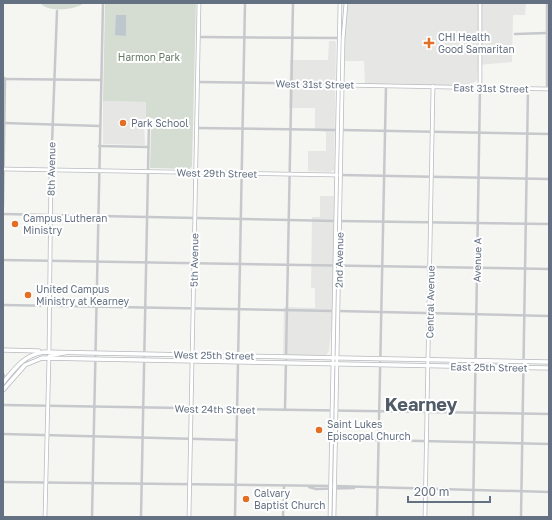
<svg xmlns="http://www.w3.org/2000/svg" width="552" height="520" font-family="'Golos Text',sans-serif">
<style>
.built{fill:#e6e6e5}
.green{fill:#d5ddd3}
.water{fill:#bec7cd}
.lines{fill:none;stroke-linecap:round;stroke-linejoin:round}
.secondary-casing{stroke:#b8bbc0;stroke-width:4.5}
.primary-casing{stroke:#b6b9be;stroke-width:5}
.street{stroke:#c6c8cc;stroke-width:2.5}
.secondary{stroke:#fff;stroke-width:3}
.primary{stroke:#fff;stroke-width:3.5}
.poi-dot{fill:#e46e24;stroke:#fff;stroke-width:1.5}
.labels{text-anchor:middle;stroke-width:4;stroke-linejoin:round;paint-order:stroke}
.poi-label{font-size:10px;fill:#647183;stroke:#fff;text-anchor:start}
.park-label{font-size:10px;fill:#647a63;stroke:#fff}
.street-label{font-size:10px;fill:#647183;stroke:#fff}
.town-label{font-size:18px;font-weight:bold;fill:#525b68;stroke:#fff}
</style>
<rect width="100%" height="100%" fill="#f5f6f2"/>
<g class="built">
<path d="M348,3H526L525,15H513L512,62L478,65L477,80L471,85H365L364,61H345V25Z"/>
<path d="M329,41H335L336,43L334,170L330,172L308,171V151H326V132L315,131V108H289L290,60H328Z"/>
<path d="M103,101L146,102V118L144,121L145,145L103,144Z"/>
<path d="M320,196H334L332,321L329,351L326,355H283L284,307L315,308V288H311L312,217H320Z"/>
</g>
<g class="green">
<path d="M40,3H84C77,9 58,11 48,8C45,7 42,5 40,3Z"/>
<path d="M105,3H196L192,166L190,169L150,168L151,130L154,128L155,120L152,118H146V102L103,101Z"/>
</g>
<path class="water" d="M116,15H126V36L115,35Z"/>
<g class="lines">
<g class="secondary-casing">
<g id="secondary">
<path d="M341,85L549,89"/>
<path d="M480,87V3"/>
<path d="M3,169L337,175"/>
<path d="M49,352L51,170"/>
<path d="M45,517L49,356L65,353"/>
<path d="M189,517L199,3"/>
<path d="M330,517L340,3"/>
<path d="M334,517L343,39L346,3"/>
<path d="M425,517L433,86"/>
</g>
</g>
<g class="primary-casing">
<g id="primary">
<path d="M3,350L39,351"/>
<path d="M3,383C15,368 24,355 44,352L549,362"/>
<path d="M3,390L25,365L42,358L549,368"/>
</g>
</g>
<g class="street">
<path d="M547,3V89"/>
<path d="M515,34L547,33"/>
<path d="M199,37L339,38"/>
<path d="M3,77L5,79L3,207"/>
<path d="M5,79L101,80"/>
<path d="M198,82L338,84"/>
<path d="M4,123L100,126"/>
<path d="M197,128L337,130"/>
<path d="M342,130L549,134"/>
<path d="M99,146L148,147"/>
<path d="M51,170L57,11"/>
<path d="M341,175L549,179"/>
<path d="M3,214L335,221"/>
<path d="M340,221L549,224"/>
<path d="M3,260L549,269"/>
<path d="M3,305L334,311"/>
<path d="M338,311L549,316"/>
<path d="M3,374L6,379"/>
<path d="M3,405L549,414"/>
<path d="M285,410L293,3"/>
<path d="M3,434L237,440"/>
<path d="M331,439L549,444"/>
<path d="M3,482L334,486L549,492"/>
<path d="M309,487L316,489L354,488"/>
<path d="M92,517L103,3"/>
<path d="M141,517L149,122"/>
<path d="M235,517L245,3"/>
<path d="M283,517L284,486"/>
<path d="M377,517L386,86"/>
<path d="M473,517L480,87"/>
<path d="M521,517L528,88"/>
</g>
<use href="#secondary" class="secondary"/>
<use href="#primary" class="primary"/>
</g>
<g class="poi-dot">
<path d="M427 37h4v4h4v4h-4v4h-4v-4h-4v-4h4z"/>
<circle cx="123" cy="123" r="4"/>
<circle cx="15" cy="224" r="4"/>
<circle cx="28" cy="295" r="4"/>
<circle cx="319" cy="430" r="4"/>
<circle cx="246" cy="499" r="4"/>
</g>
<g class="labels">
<g class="poi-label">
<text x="438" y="41">CHI Health<tspan x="438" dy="12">Good Samaritan</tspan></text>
<text x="131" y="127">Park School</text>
<text x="23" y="222">Campus Lutheran<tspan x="23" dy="12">Ministry</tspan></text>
<text x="36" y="293">United Campus<tspan x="36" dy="12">Ministry at Kearney</tspan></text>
<text x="327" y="428">Saint Lukes<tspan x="327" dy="12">Episcopal Church</tspan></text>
<text x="254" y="497">Calvary<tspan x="254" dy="12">Baptist Church</tspan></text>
</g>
<g class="park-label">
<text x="149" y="61">Harmon Park</text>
</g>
<g class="street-label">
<text transform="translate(315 84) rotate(1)" y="4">West 31st Street</text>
<text transform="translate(491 88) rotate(1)" y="4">East 31st Street</text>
<text transform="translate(51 169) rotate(-89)" y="4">8th Avenue</text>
<text transform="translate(217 173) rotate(1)" y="4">West 29th Street</text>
<text transform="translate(194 260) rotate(-89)" y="4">5th Avenue</text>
<text transform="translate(339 260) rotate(-89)" y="4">2nd Avenue</text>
<text transform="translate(477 260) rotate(-89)" y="4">Avenue A</text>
<text transform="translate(430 302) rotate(-89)" y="4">Central Avenue</text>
<text transform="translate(214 355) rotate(1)" y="4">West 25th Street</text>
<text transform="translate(489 367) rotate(1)" y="4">East 25th Street</text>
<text transform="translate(215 409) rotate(1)" y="4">West 24th Street</text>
</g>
<g class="town-label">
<text x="421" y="411">Kearney</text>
</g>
</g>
<rect width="552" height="520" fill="none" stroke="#647183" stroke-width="8"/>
<path d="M408 496v6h82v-6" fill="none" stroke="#647183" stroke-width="2"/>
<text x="414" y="496" font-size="12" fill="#647183" stroke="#ffffff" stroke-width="3" paint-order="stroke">200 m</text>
</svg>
